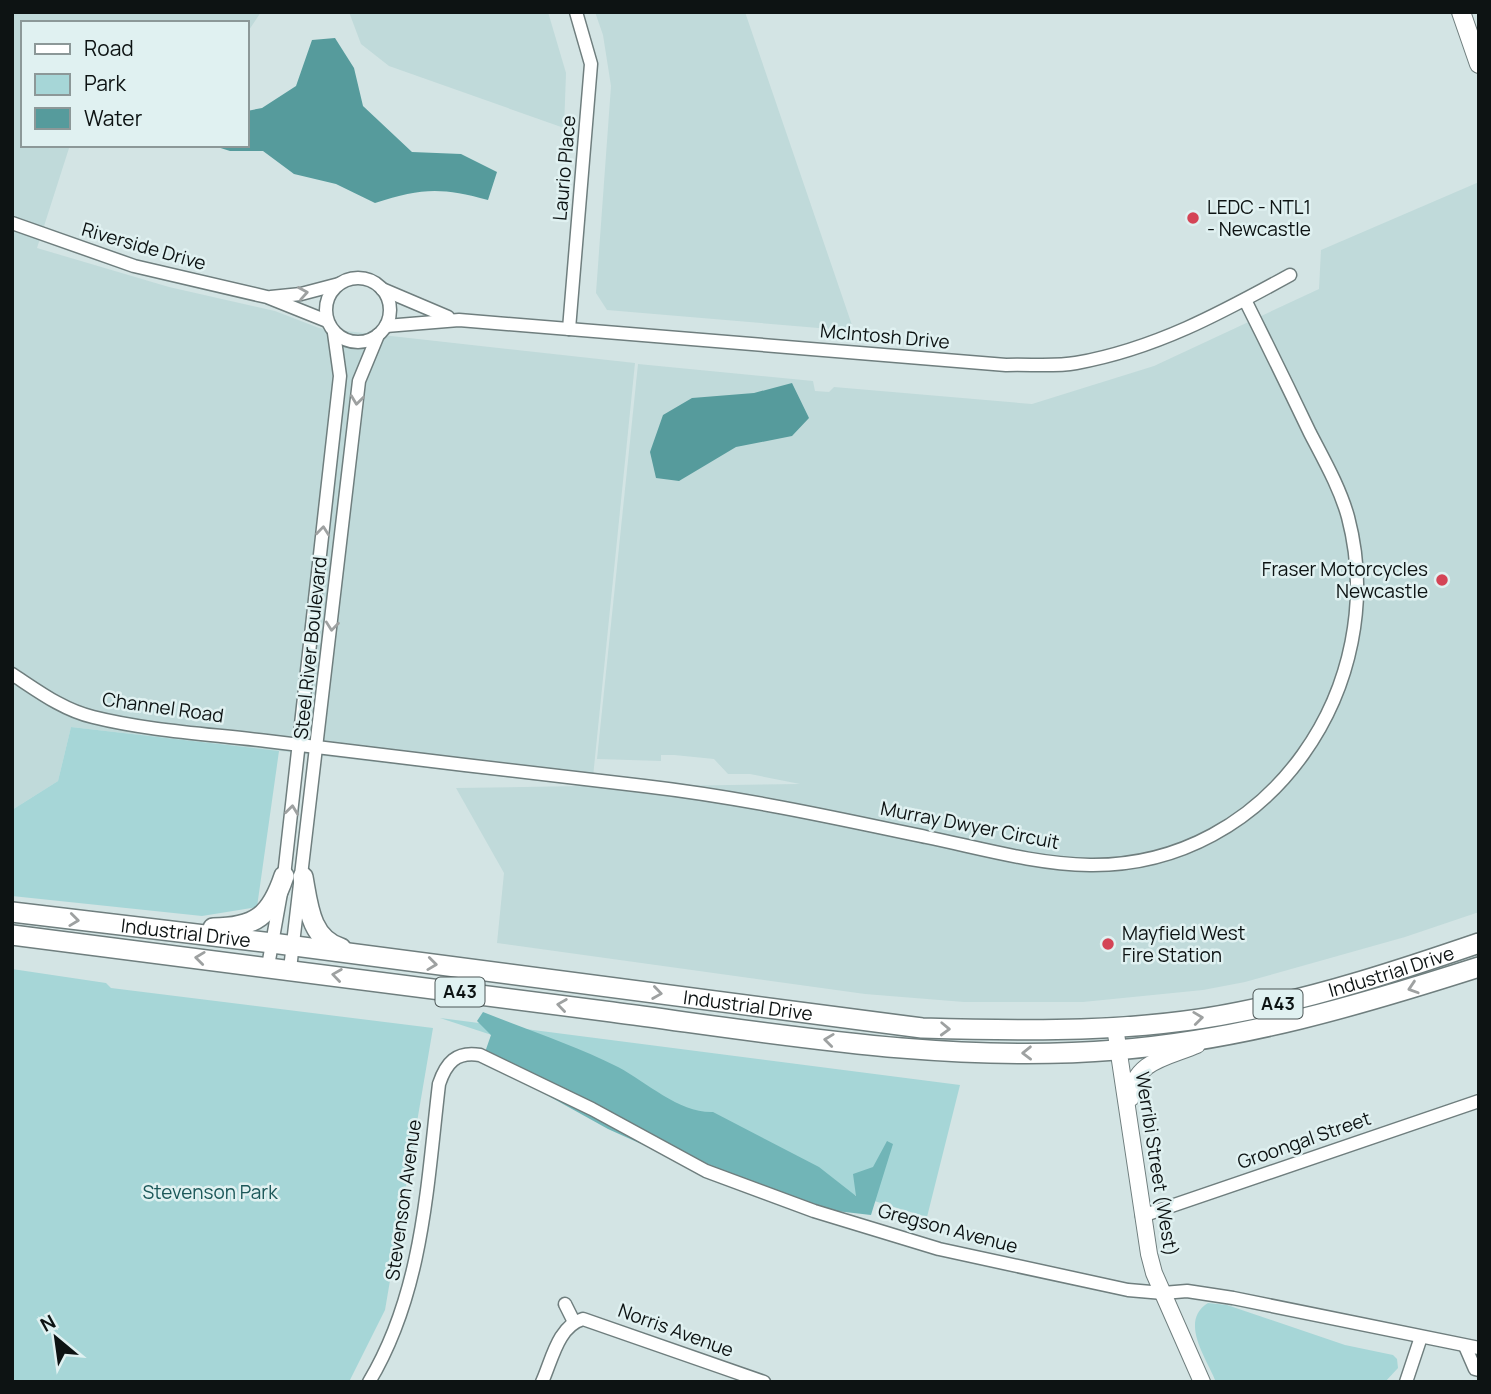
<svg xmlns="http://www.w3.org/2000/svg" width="1491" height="1394" font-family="Manrope,sans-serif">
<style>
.built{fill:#c0dada}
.green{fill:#a6d6d7}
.forest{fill:#71b5b7}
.water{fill:#569b9c}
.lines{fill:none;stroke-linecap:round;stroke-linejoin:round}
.minor-casing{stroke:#6f7e7e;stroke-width:15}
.secondary-casing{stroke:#6f7e7e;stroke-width:18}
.primary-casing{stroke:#6f7e7e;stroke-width:20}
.trunk-casing{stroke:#6f7e7e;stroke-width:22}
.minor{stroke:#fff;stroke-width:12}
.secondary{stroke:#fff;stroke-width:16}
.primary{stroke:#fff;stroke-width:18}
.trunk{stroke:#fff;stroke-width:19}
.oneway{stroke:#9ea1a1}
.poi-dot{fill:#d44456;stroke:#e0f1f1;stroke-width:2.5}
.labels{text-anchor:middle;stroke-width:5;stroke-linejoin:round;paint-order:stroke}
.shield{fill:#e0f1f1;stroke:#4c5656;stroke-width:2}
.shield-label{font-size:18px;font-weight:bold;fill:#0d1313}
.street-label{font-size:19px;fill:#0d1313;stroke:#e0f1f1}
.poi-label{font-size:19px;fill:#0d1313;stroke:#e0f1f1;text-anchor:start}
.park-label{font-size:19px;fill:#1c5859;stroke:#e0f1f1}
</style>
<rect width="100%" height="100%" fill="#d3e4e4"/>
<g class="built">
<path d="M12,12H261L247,33V23H23V145H70L37,248L169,287L275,311L319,328L635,363L592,787L800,784L750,774H728L714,759L674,755H661V761L597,759L638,364L813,381L815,391L829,392L834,387L1032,404L1154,366L1319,289L1321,250L1479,182V912L1405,937L1245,982L1203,990L1083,1002H964L865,994L497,943L504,873L456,788L583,786L71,727L58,781L12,810Z"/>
<path d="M349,12H548L566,73L564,128L389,66L361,44Z"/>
<path d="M595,12H745L854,331L607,310L596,293L611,86L603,35Z"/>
</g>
<g class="green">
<path d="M71,727L279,751L257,907L202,916L12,896V810L58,781Z"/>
<path d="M12,969L106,983L111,988L433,1028L385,1310L349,1382H12Z"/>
<path d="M440,1018L960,1085L927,1217L848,1193L513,1042Z"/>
<path d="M1208,1303L1227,1305L1345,1345L1393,1355L1397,1359L1398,1368L1385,1382H1216C1206,1357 1179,1321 1208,1303Z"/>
</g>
<path class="forest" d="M483,1012C528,1030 574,1045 618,1067C648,1083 679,1113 713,1112L819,1167L856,1196L853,1174L873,1167L887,1141L893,1144L871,1215L810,1208L757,1196L608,1129L518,1079L484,1055L491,1035L477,1021Z"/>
<g class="water">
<path d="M335,38L354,68L363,106L412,152L461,154L497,172L488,200C441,187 421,188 375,203L336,184L294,174L263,151H230L211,145H247V111L262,108L296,86L312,40Z"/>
<path d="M792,383L809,418L792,436L736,447L679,481L656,478L650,452L663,415L692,398L754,393Z"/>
</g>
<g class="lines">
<g class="minor-casing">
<g id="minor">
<path d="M12,223L134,266L267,297L327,321"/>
<circle cx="358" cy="310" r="32"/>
<path d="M382,289L448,317"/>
<path d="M271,297L301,294L339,284"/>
<path d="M386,326L459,320L1006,365C1029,364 1054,367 1076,363C1155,349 1221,313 1290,275"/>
<path d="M569,329L591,64L576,12"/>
<path d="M12,674C38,691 63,710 93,717C149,731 210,734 267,741C393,757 518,771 644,786C739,797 832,817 926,837C980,848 1034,864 1090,865C1270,867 1392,684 1348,517C1340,488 1324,460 1310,433C1289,389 1267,344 1245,300"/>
<path d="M268,966L284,876L340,376L334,333"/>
<path d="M290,969L359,381L378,335"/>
<path d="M1142,1216L1479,1101"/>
<path d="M565,1304L574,1322"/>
<path d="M1465,1346L1475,1369L1479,1370"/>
<path d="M369,1382C423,1292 427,1186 439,1084C446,1063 456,1051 480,1055L592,1109L706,1171L814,1211L939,1249L1128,1290L1163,1293L1187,1291L1233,1298L1479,1348"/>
<path d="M542,1382C552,1360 558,1326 583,1319L764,1382"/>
<path d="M1406,1382L1421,1337"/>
</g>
</g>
<g class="secondary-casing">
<g id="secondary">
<path d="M1115,1027L1149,1254L1154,1273L1202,1382"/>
<path d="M1131,1098C1132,1061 1169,1057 1197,1045"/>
</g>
</g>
<g class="primary-casing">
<path id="primary" d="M1461,12L1479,64"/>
</g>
<g class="trunk-casing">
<g id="trunk">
<path d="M303,877C308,904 310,939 341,948"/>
<path id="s1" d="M12,912L272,943L922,1028C1027,1031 1136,1033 1239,1012C1321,996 1400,970 1479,943"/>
<path d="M213,928C256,928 271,915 284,876"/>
<path d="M12,935C212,959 412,985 612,1012C779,1034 947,1064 1116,1050C1242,1040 1360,1005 1479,967"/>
</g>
</g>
<use href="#minor" class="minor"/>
<use href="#secondary" class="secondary"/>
<use href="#primary" class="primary"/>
<use href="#trunk" class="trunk"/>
</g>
<defs><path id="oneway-chevron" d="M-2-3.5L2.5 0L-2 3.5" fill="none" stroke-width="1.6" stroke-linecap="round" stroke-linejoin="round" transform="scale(1.75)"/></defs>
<g class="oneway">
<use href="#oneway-chevron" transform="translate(303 293) rotate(-10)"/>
<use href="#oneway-chevron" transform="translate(357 400) rotate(97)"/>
<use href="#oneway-chevron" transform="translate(323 531) rotate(-84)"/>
<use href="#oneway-chevron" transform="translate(332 626) rotate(96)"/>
<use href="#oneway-chevron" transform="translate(292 810) rotate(-83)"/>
<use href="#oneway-chevron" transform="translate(74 920) rotate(7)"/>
<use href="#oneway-chevron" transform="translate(200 958) rotate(-173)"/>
<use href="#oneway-chevron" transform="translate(432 964) rotate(7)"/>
<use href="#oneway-chevron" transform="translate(337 975) rotate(-172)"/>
<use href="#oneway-chevron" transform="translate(1413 988) rotate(162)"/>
<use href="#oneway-chevron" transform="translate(657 993) rotate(8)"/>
<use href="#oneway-chevron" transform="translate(562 1005) rotate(-172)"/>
<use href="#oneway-chevron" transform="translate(1198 1018) rotate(-7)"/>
<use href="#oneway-chevron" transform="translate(945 1029) rotate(2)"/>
<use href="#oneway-chevron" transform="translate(829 1040) rotate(-173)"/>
<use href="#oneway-chevron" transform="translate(1027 1053) rotate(179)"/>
</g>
<g class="poi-dot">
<circle cx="1193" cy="218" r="7"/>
<circle cx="1442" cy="580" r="7"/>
<circle cx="1108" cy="944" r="7"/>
</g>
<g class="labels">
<g class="shield">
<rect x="435.5" y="977.5" width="49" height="29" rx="5"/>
<rect x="1253.5" y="989.5" width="49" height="29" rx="5"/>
</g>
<g class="shield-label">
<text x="460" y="998">A43</text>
<text x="1278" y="1010">A43</text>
</g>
<g class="street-label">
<text transform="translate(564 168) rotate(-85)" y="7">Laurio Place</text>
<text transform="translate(144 246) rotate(16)" y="7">Riverside Drive</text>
<text transform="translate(885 336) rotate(5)" y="7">McIntosh Drive</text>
<text transform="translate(310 648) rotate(-84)" y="7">Steel River Boulevard</text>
<text transform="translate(163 707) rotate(8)" y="7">Channel Road</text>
<text transform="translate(970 825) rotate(11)" y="7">Murray Dwyer Circuit</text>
<text dy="7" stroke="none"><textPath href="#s1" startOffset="175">Industrial Drive</textPath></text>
<text dy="7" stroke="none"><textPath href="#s1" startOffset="1393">Industrial Drive</textPath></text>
<text dy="7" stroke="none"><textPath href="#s1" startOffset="742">Industrial Drive</textPath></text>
<text transform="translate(1304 1140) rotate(-19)" y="7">Groongal Street</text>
<text transform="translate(1157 1164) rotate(81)" y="7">Werribi Street (West)</text>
<text transform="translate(403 1200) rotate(-82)" y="7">Stevenson Avenue</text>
<text transform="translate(948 1228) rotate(15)" y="7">Gregson Avenue</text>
<text transform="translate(676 1330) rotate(20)" y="7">Norris Avenue</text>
</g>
<g class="poi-label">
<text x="1207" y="214">LEDC - NTL1<tspan x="1207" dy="22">- Newcastle</tspan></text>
<text x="1428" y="576" text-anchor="end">Fraser Motorcycles<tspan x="1428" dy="22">Newcastle</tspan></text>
<text x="1122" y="940">Mayfield West<tspan x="1122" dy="22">Fire Station</tspan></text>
</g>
<g class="park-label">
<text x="210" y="1199">Stevenson Park</text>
</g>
</g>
<rect width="1491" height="1394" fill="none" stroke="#0d1313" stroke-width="28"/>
<rect x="21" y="21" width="228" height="126" fill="#e0f1f1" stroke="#8c9898" stroke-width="2"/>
<rect x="35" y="44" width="35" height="10" fill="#ffffff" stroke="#8c9898" stroke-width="2"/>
<text x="84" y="56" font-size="21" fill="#0d1313">Road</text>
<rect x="35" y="74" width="35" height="21" fill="#a6d6d7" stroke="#8c9898" stroke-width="2"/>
<text x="84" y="91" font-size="21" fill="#0d1313">Park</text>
<rect x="35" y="108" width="35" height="21" fill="#569b9c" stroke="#8c9898" stroke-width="2"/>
<text x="84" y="126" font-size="21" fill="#0d1313">Water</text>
<g transform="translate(56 1338) rotate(331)" stroke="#e0f1f1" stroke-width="5" paint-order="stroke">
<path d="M0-5L12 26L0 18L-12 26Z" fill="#0d1313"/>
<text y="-10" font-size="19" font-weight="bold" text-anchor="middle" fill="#0d1313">N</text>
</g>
</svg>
